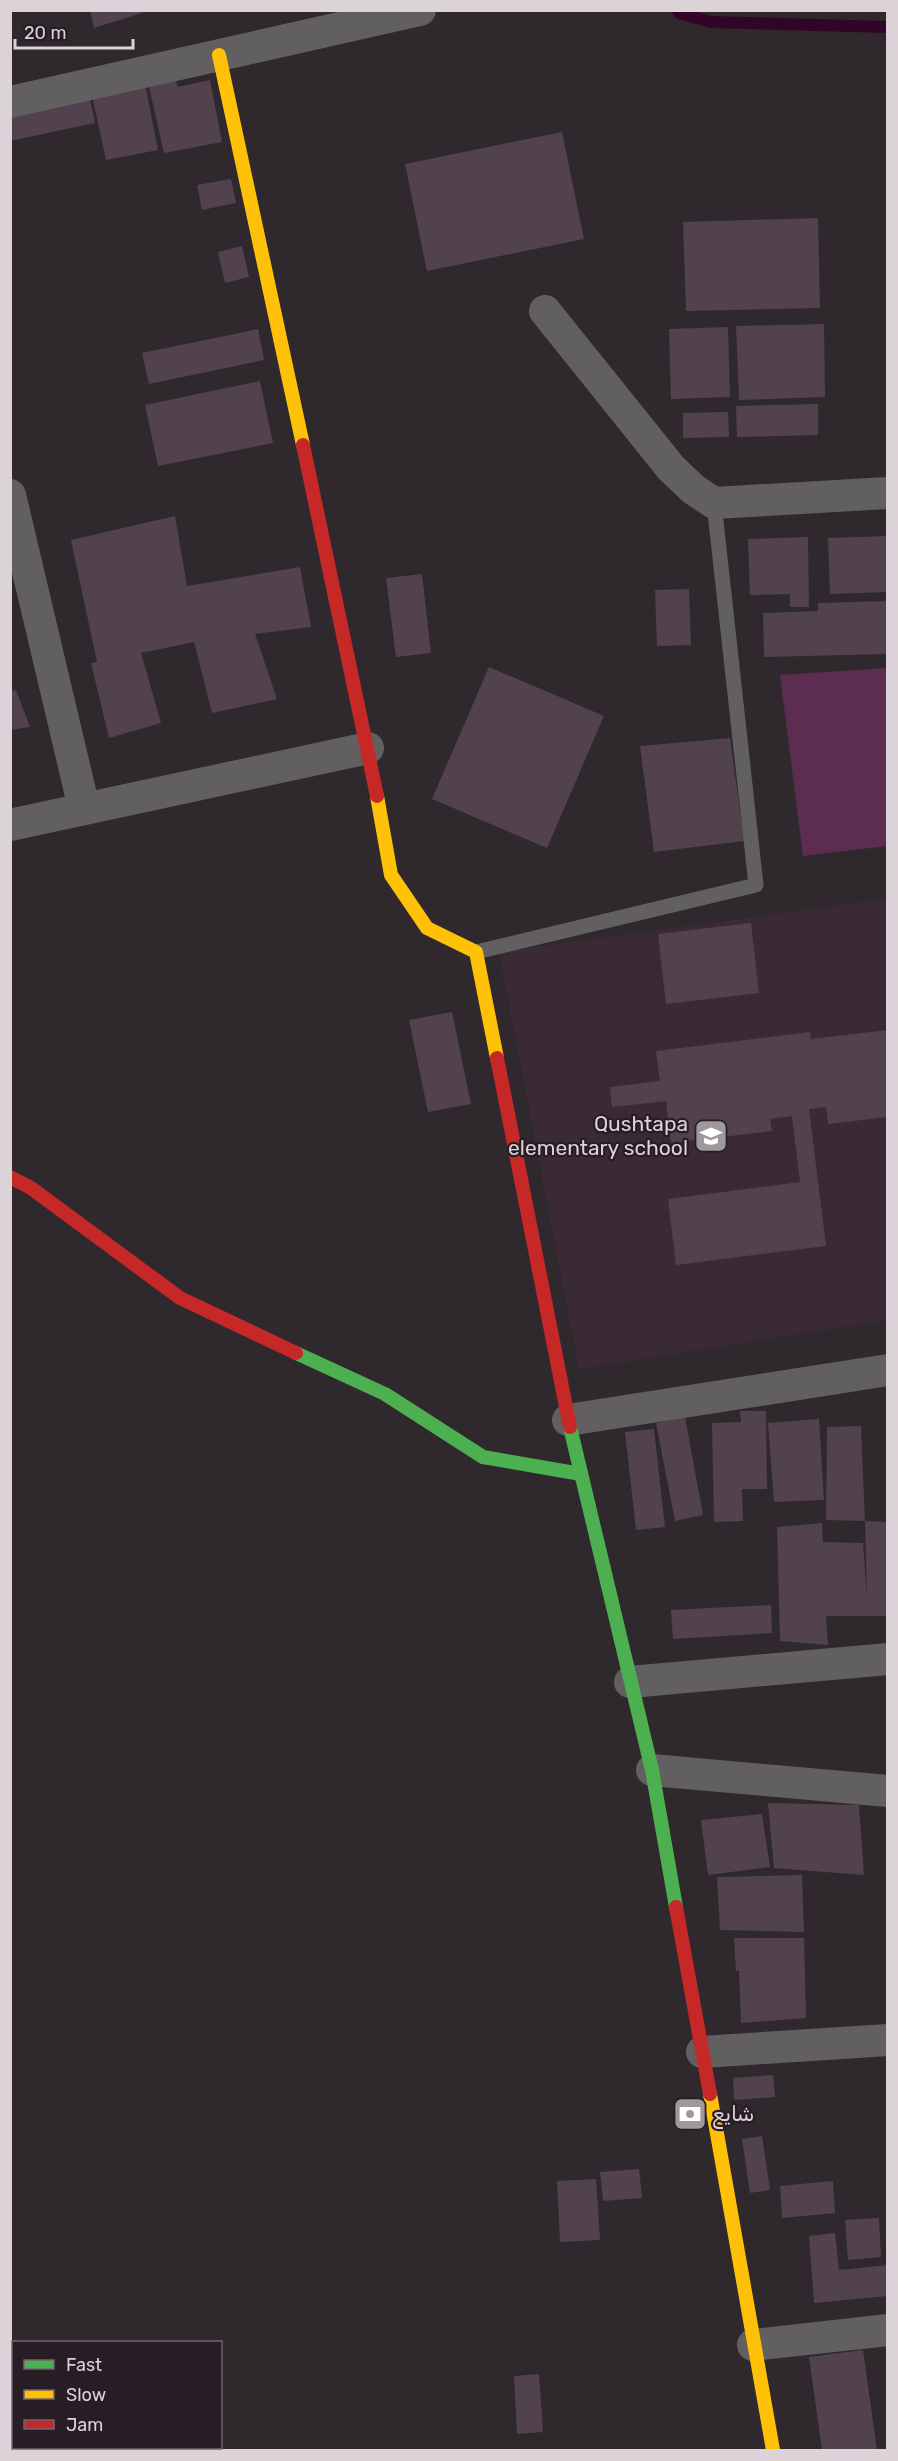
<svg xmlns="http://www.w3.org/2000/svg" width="898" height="2461" font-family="Rubik,'Noto Naskh Arabic',sans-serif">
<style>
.built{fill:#3a2a36}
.green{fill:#5c2d51}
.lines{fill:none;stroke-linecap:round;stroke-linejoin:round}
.stream{stroke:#310429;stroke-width:12}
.building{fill:#51424e}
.lane{stroke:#625f61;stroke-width:15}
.street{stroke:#625f61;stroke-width:32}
.fast{stroke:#4caf50;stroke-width:14}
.slow{stroke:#ffc107;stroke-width:14}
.jam{stroke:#c62828;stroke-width:14}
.labels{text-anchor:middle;stroke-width:4.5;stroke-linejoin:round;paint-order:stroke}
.poi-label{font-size:21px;fill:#dcd3d9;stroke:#281c25;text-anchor:end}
</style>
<rect width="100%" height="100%" fill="#2f292e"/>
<path class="built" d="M887,899V1320L579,1369L499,952Z"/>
<path class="green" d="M887,668V846L803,856L780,675Z"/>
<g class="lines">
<path class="stream" d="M677,10L679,13L711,22L888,27"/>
</g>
<g class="building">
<path d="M90,10H147L148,11L94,28Z"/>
<path d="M174,76L178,87L210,80L222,142L164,153L148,82Z"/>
<path d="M145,84L158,150L106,160L92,95Z"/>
<path d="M89,94L95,123L10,141V110Z"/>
<path d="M562,132L584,239L427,271L405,164Z"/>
<path d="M231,179L236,203L202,210L197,185Z"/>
<path d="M818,218L820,308L686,311L683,222Z"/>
<path d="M242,246L249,277L225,283L218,252Z"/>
<path d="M824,324L825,397L739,400L736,326Z"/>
<path d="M728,327L730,397L671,399L669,329Z"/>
<path d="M258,329L264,360L149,384L142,353Z"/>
<path d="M260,381L273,443L158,466L145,405Z"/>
<path d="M818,404V435L737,437L736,406Z"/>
<path d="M728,412L729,437L683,438V413Z"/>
<path d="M175,516L187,586L300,567L311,627L255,634L277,699L212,713L194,642L141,653L161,723L109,738L91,663L97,662L71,540Z"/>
<path d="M888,536V592L830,594L828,538Z"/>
<path d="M808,537L809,607H790V594L750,595L748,539Z"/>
<path d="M422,574L431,653L396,657L386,578Z"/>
<path d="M689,589L691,645L657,646L655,590Z"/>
<path d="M888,601V654L764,657L763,613L818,611V603Z"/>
<path d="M489,667L604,716L547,848L432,799Z"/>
<path d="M16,690L30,727L10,730V691Z"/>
<path d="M730,738L744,841L654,852L640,746Z"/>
<path d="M751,923L759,993L666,1004L658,934Z"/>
<path d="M452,1012L471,1104L428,1112L409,1020Z"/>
<path d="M888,1030V1117L828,1124L826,1107L809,1109L826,1246L676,1265L668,1199L800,1182L792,1116L770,1119L772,1131L671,1143L666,1101L612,1107L610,1087L660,1081L656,1051L810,1032L811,1039Z"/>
<path d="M740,1411H766L767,1489H742L743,1521L714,1522L712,1423L741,1422Z"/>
<path d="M685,1417L703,1515L675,1521L656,1423Z"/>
<path d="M819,1419L824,1500L774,1502L768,1423Z"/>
<path d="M861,1426L865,1521L826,1520L827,1427Z"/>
<path d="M654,1429L665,1527L636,1530L625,1432Z"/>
<path d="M865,1521L888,1522V1616H826L828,1645L780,1641L777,1527L822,1523L823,1542L863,1543L867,1599Z"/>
<path d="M771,1605L772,1633L673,1639L671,1610Z"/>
<path d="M768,1803L859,1805L864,1875L774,1868Z"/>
<path d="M762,1814L770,1867L708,1875L701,1820Z"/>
<path d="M802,1875L804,1932L720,1930L717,1877Z"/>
<path d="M734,1938H804L806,2018L741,2023L739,1971H736Z"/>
<path d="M773,2075L775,2097L734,2100L733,2078Z"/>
<path d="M762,2136L770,2190L750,2193L742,2139Z"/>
<path d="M639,2169L642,2198L603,2201L600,2172Z"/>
<path d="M596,2179L600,2240L560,2242L557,2181Z"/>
<path d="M833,2181L835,2213L782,2218L780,2186Z"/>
<path d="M879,2218L881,2257L848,2260L845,2220Z"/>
<path d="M835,2233L839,2270L888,2265V2296L814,2303L809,2236Z"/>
<path d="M863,2350L877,2450H822L809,2357Z"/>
<path d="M539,2374L543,2432L517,2434L514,2376Z"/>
</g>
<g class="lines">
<path class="lane" d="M476,952L756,885L714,503"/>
<g class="street">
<path d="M10,102L420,10"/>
<path d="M545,311L671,468L693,489L714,503L888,493"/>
<path d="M10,495L84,808"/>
<path d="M10,825L368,748"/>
<path d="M568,1420L888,1370"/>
<path d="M630,1682L888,1659"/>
<path d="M652,1770L888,1791"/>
<path d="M702,2052L888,2040"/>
<path d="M753,2345L888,2330"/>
</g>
<g class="fast">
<path d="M296,1353L385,1394L483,1457L581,1474"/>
<path d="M570,1427L652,1770L676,1907"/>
</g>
<g class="slow">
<path d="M219,55L303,445"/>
<path d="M377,796L391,875L427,928L476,952L497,1058"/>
<path d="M710,2094L773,2450"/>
</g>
<g class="jam">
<path d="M303,445L377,796"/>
<path d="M497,1058L570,1427"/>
<path d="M10,1177L31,1188L180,1298L296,1353"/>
<path d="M676,1907L710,2094"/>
</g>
</g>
<defs>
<g id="school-square" transform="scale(1.725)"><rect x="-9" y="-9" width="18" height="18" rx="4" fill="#9f989d" stroke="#281c25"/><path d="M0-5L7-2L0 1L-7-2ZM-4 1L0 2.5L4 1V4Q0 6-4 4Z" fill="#fff"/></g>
<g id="bank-square" transform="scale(1.725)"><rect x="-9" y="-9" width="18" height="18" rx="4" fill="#9f989d" stroke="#281c25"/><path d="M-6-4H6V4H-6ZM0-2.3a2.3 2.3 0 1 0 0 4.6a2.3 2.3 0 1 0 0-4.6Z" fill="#fff"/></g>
</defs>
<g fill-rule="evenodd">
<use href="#school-square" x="711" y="1136"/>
<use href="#bank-square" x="690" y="2114"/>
</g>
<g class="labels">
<g class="poi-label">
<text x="688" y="1131">Qushtapa<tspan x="688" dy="24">elementary school</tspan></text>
<text x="713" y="2121" text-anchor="start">شايع</text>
</g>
</g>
<rect width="898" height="2461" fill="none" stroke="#dcd3d9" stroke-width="24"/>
<rect x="12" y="2341" width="210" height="108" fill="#281c25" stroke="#70656d" stroke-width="1.5"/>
<rect x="24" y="2360" width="30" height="9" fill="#4caf50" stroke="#70656d" stroke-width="1.5"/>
<text x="66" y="2371" font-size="18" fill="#dcd3d9">Fast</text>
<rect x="24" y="2390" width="30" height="9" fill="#ffc107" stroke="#70656d" stroke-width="1.5"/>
<text x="66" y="2401" font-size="18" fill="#dcd3d9">Slow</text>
<rect x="24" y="2420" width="30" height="9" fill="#c62828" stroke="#70656d" stroke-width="1.5"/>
<text x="66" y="2431" font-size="18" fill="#dcd3d9">Jam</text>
<path d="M15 39v9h118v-9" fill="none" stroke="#dcd3d9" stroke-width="3"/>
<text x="24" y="39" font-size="18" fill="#dcd3d9" stroke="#281c25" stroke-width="4.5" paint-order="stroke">20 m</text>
</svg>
